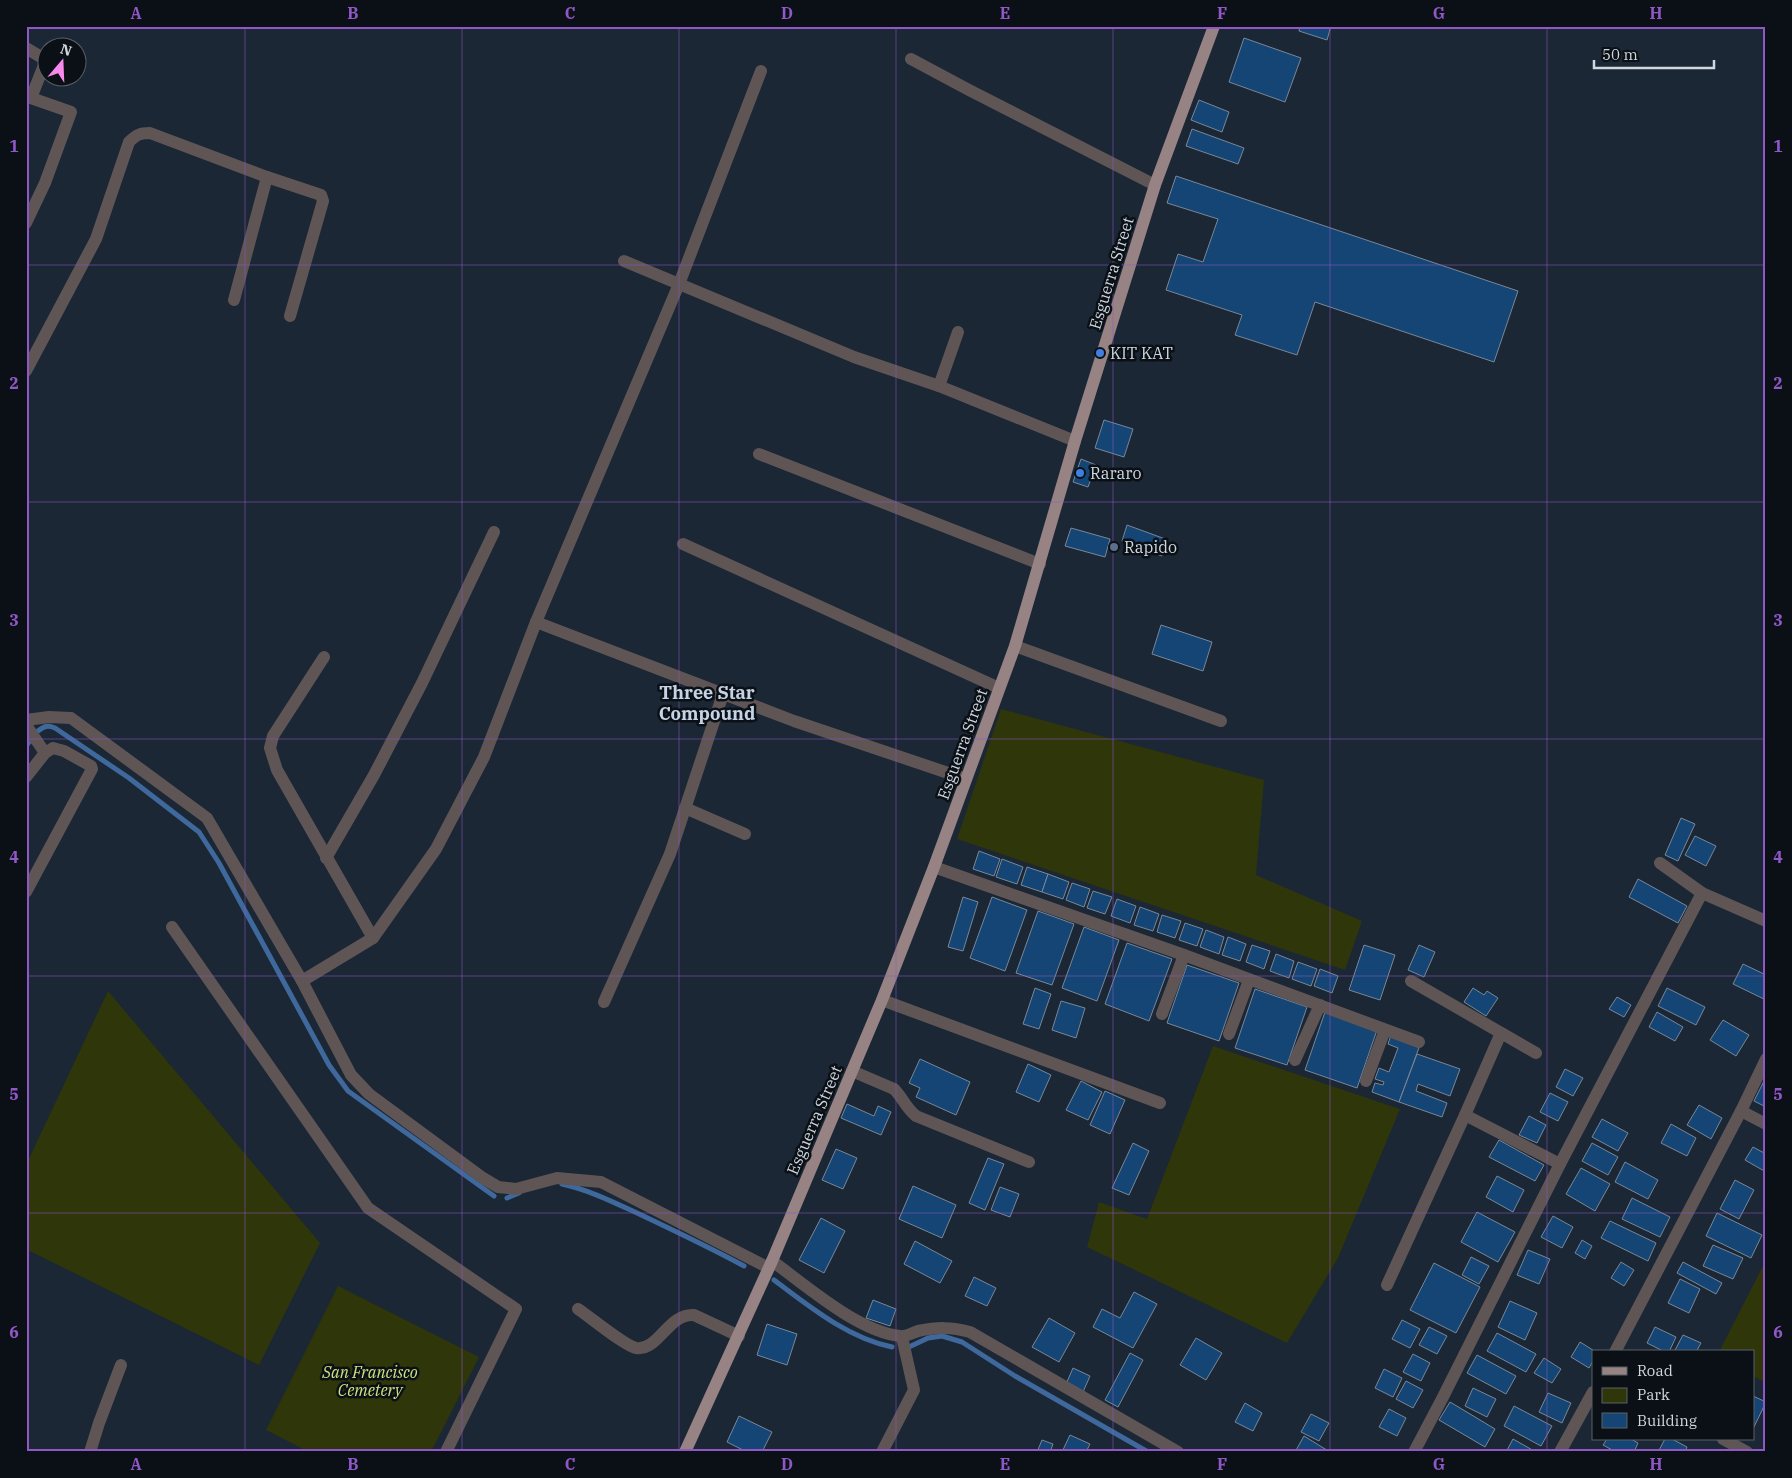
<svg xmlns="http://www.w3.org/2000/svg" width="1792" height="1478" font-family="'IBM Plex Serif',serif">
<style>
.green{fill:#2e360a}
.lines{fill:none;stroke-linecap:round;stroke-linejoin:round}
.stream{stroke:#3f699d;stroke-width:5}
.building{fill:#144575;stroke:#798797}
.minor{stroke:#5f5555;stroke-width:12}
.major{stroke:#978383;stroke-width:12}
.grid{fill:none;stroke:#9057c7;stroke-width:1;stroke-opacity:0.55}
.shop-dot{fill:#3f7fe0;stroke:#0b1016;stroke-width:2}
.service-dot{fill:#5c6f8a;stroke:#0b1016;stroke-width:2}
.labels{text-anchor:middle;stroke-width:5;stroke-linejoin:round;paint-order:stroke}
.street-label{font-size:16px;fill:#cfd7df;stroke:#0b1016}
.poi-label{font-size:16px;fill:#cfd7df;stroke:#0b1016;text-anchor:start}
.park-label{font-size:16px;font-style:italic;fill:#cee380;stroke:#0b1016}
.neighbourhood-label{font-size:18px;font-weight:bold;fill:#c4d3e5;stroke:#0b1016}
.neatline{fill:none;stroke:#9057c7;stroke-width:2}
.grid-label{font-size:16px;text-anchor:middle;font-weight:bold;fill:#9057c7}
</style>
<rect width="100%" height="100%" fill="#1b2735"/>
<g class="green">
<path d="M1001,709L1264,780L1256,875L1362,921L1345,970L957,839Z"/>
<path d="M108,991L320,1243L259,1365L26,1249V1165Z"/>
<path d="M1213,1046L1400,1109L1338,1258L1287,1343L1087,1247L1099,1202L1147,1219Z"/>
<path d="M1766,1260V1383L1753,1376V1352H1719Z"/>
<path d="M338,1286L479,1357L431,1452H309L266,1430Z"/>
</g>
<g class="lines">
<g class="stream">
<path d="M38,731C44,726 48,725 55,728L129,778L199,832L219,863L329,1065L348,1091L494,1196"/>
<path d="M26,746L31,740"/>
<path d="M562,1184C589,1190 613,1202 637,1213C673,1230 709,1247 744,1266"/>
<path d="M507,1198L519,1193"/>
<path d="M774,1280C810,1307 848,1338 892,1347"/>
<path d="M909,1347L928,1338L942,1336L962,1342L1015,1376L1148,1452"/>
</g>
</g>
<g class="building">
<path d="M1300,26H1331L1327,40L1299,31Z"/>
<path d="M1244,38L1301,58L1285,102L1229,82Z"/>
<path d="M1199,100L1229,112L1222,132L1191,120Z"/>
<path d="M1192,129L1244,148L1238,164L1186,146Z"/>
<path d="M1176,176L1518,291L1494,362L1315,302L1297,355L1235,335L1242,315L1166,290L1178,254L1203,262L1218,219L1167,203Z"/>
<path d="M1104,420L1133,429L1124,457L1095,448Z"/>
<path d="M1081,459L1096,465L1088,487L1073,482Z"/>
<path d="M1127,525L1168,540L1162,556L1122,541Z"/>
<path d="M1071,528L1110,539L1105,557L1065,546Z"/>
<path d="M1161,625L1212,642L1203,671L1152,654Z"/>
<path d="M1681,818L1695,824L1678,861L1665,855Z"/>
<path d="M1695,836L1716,846L1706,866L1685,855Z"/>
<path d="M979,851L1000,859L994,876L973,869Z"/>
<path d="M1002,859L1023,867L1017,884L996,877Z"/>
<path d="M1027,867L1048,874L1042,892L1021,885Z"/>
<path d="M1048,874L1069,882L1063,899L1042,892Z"/>
<path d="M1638,879L1687,906L1678,923L1629,897Z"/>
<path d="M1072,883L1090,889L1084,907L1066,900Z"/>
<path d="M1093,891L1112,897L1105,914L1087,908Z"/>
<path d="M963,897L978,902L963,951L948,947Z"/>
<path d="M992,897L1027,910L1005,971L970,958Z"/>
<path d="M1117,899L1136,906L1130,923L1111,916Z"/>
<path d="M1140,907L1159,914L1153,931L1134,925Z"/>
<path d="M1038,911L1074,924L1052,985L1016,973Z"/>
<path d="M1162,915L1181,921L1175,938L1157,932Z"/>
<path d="M1185,923L1203,929L1197,946L1179,940Z"/>
<path d="M1084,927L1119,940L1097,1001L1062,988Z"/>
<path d="M1206,930L1224,937L1219,954L1200,947Z"/>
<path d="M1228,937L1246,944L1240,961L1222,955Z"/>
<path d="M1127,943L1172,959L1149,1021L1105,1004Z"/>
<path d="M1252,945L1270,951L1264,969L1246,962Z"/>
<path d="M1364,945L1395,955L1380,1000L1349,990Z"/>
<path d="M1419,945L1435,952L1424,977L1408,970Z"/>
<path d="M1276,954L1294,961L1289,978L1270,971Z"/>
<path d="M1298,962L1317,969L1311,986L1292,979Z"/>
<path d="M1743,964L1766,975V1000L1733,984Z"/>
<path d="M1187,965L1239,983L1219,1041L1167,1023Z"/>
<path d="M1320,969L1338,976L1332,993L1314,986Z"/>
<path d="M1035,988L1051,994L1039,1029L1023,1024Z"/>
<path d="M1473,988L1484,995L1487,991L1498,998L1486,1016L1464,1002Z"/>
<path d="M1667,988L1705,1007L1696,1025L1658,1006Z"/>
<path d="M1255,989L1307,1007L1287,1065L1235,1048Z"/>
<path d="M1617,997L1631,1005L1624,1017L1609,1009Z"/>
<path d="M1061,1001L1085,1008L1076,1038L1052,1030Z"/>
<path d="M1325,1012L1377,1030L1357,1088L1305,1070Z"/>
<path d="M1657,1012L1683,1027L1675,1041L1649,1027Z"/>
<path d="M1723,1020L1749,1035L1736,1056L1710,1040Z"/>
<path d="M1391,1035L1420,1045L1399,1102L1372,1092L1375,1083L1383,1085L1384,1082L1375,1079L1379,1068L1389,1072L1398,1048L1388,1044Z"/>
<path d="M1417,1054L1460,1069L1450,1096L1418,1084L1416,1091L1447,1103L1442,1117L1399,1102Z"/>
<path d="M920,1059L970,1082L956,1115L916,1097L920,1088L909,1083Z"/>
<path d="M1028,1064L1051,1075L1039,1102L1016,1092Z"/>
<path d="M1565,1069L1583,1078L1573,1096L1556,1087Z"/>
<path d="M1765,1079H1766V1107L1754,1101Z"/>
<path d="M1081,1081L1102,1092L1088,1120L1066,1110Z"/>
<path d="M1105,1091L1125,1100L1110,1134L1090,1125Z"/>
<path d="M1550,1093L1568,1102L1558,1121L1540,1112Z"/>
<path d="M847,1104L874,1116L878,1106L891,1112L881,1135L841,1118Z"/>
<path d="M1699,1105L1722,1118L1711,1139L1687,1125Z"/>
<path d="M1529,1116L1546,1125L1537,1143L1519,1135Z"/>
<path d="M1602,1119L1628,1133L1618,1151L1592,1137Z"/>
<path d="M1671,1124L1696,1138L1687,1156L1661,1143Z"/>
<path d="M1499,1140L1544,1165L1535,1181L1489,1157Z"/>
<path d="M1133,1143L1149,1151L1129,1195L1112,1188Z"/>
<path d="M1592,1143L1618,1157L1608,1175L1582,1161Z"/>
<path d="M1753,1147L1766,1154V1172L1745,1160Z"/>
<path d="M836,1149L857,1158L843,1189L822,1180Z"/>
<path d="M988,1158L1004,1164L985,1210L969,1203Z"/>
<path d="M1625,1162L1658,1180L1648,1199L1615,1182Z"/>
<path d="M1581,1168L1610,1184L1595,1211L1566,1194Z"/>
<path d="M1497,1176L1524,1190L1513,1212L1486,1197Z"/>
<path d="M1735,1180L1754,1190L1739,1219L1720,1209Z"/>
<path d="M913,1186L956,1205L942,1238L899,1219Z"/>
<path d="M1000,1187L1019,1194L1010,1217L991,1210Z"/>
<path d="M1632,1198L1670,1217L1660,1237L1622,1219Z"/>
<path d="M1477,1212L1515,1232L1498,1262L1461,1242Z"/>
<path d="M1717,1213L1762,1235L1751,1258L1706,1236Z"/>
<path d="M1553,1216L1573,1227L1562,1248L1541,1237Z"/>
<path d="M821,1218L845,1231L824,1273L799,1260Z"/>
<path d="M1610,1221L1656,1243L1648,1261L1601,1238Z"/>
<path d="M1582,1240L1592,1246L1585,1259L1575,1253Z"/>
<path d="M915,1241L952,1261L940,1283L904,1264Z"/>
<path d="M1713,1245L1743,1258L1733,1279L1703,1266Z"/>
<path d="M1528,1250L1550,1259L1539,1284L1517,1275Z"/>
<path d="M1471,1257L1489,1266L1479,1284L1462,1275Z"/>
<path d="M1621,1262L1634,1270L1624,1286L1611,1278Z"/>
<path d="M1683,1262L1722,1283L1716,1294L1677,1273Z"/>
<path d="M1434,1263L1480,1287L1456,1333L1410,1310Z"/>
<path d="M974,1277L996,1288L987,1306L965,1296Z"/>
<path d="M1680,1279L1700,1289L1689,1313L1668,1303Z"/>
<path d="M1134,1292L1157,1304L1133,1348L1093,1327L1102,1309L1120,1318Z"/>
<path d="M873,1300L896,1309L890,1326L866,1318Z"/>
<path d="M1510,1301L1537,1313L1525,1340L1498,1327Z"/>
<path d="M1049,1318L1075,1333L1059,1362L1032,1347Z"/>
<path d="M1402,1320L1420,1329L1410,1348L1392,1339Z"/>
<path d="M767,1324L797,1334L787,1365L757,1355Z"/>
<path d="M1429,1327L1447,1336L1437,1354L1419,1345Z"/>
<path d="M1655,1327L1676,1337L1669,1352H1665L1647,1343Z"/>
<path d="M1497,1333L1536,1354L1526,1372L1487,1351Z"/>
<path d="M1683,1335L1701,1343L1696,1352H1674Z"/>
<path d="M1196,1338L1222,1353L1206,1380L1180,1365Z"/>
<path d="M1580,1342L1596,1352H1593V1361L1589,1368L1571,1357Z"/>
<path d="M1130,1353L1143,1360L1118,1407L1105,1400Z"/>
<path d="M1413,1354L1430,1363L1421,1381L1403,1372Z"/>
<path d="M1477,1355L1516,1376L1506,1394L1467,1373Z"/>
<path d="M1544,1358L1561,1369L1552,1383L1534,1373Z"/>
<path d="M1073,1368L1090,1376L1083,1392L1066,1384Z"/>
<path d="M1384,1369L1402,1378L1393,1397L1375,1388Z"/>
<path d="M1406,1381L1423,1390L1413,1408L1396,1399Z"/>
<path d="M1473,1388L1496,1399L1487,1417L1465,1406Z"/>
<path d="M1548,1393L1571,1403L1562,1423L1539,1412Z"/>
<path d="M1753,1396L1766,1402L1753,1429Z"/>
<path d="M1450,1402L1495,1429L1485,1447L1439,1420Z"/>
<path d="M1245,1403L1262,1413L1253,1431L1235,1422Z"/>
<path d="M1514,1406L1552,1426L1541,1446L1504,1426Z"/>
<path d="M1389,1409L1406,1418L1397,1436L1379,1427Z"/>
<path d="M1311,1414L1329,1423L1319,1441L1301,1432Z"/>
<path d="M739,1416L772,1432L762,1452H747L727,1442Z"/>
<path d="M1070,1435L1090,1444L1086,1452H1062Z"/>
<path d="M1304,1436L1330,1452H1295Z"/>
<path d="M1513,1439L1536,1452H1506Z"/>
<path d="M1607,1439H1631L1638,1443L1634,1452H1616L1603,1445Z"/>
<path d="M1665,1439H1672L1687,1447L1685,1452H1658Z"/>
<path d="M1042,1440L1053,1444L1050,1452H1037Z"/>
</g>
<g class="lines">
<g class="minor">
<path d="M26,48L46,60L31,98L71,112L45,183L26,223"/>
<path d="M911,59L969,90L1155,185"/>
<path d="M624,261L854,357L939,386L1075,441"/>
<path d="M234,300L267,177"/>
<path d="M26,371L96,239L129,142C136,135 140,133 150,133L267,177L321,195L323,201L290,316"/>
<path d="M939,386L958,332"/>
<path d="M759,454L1040,564"/>
<path d="M683,544L999,688"/>
<path d="M536,622L794,721L966,779"/>
<path d="M1015,646L1221,721"/>
<path d="M324,657L273,736L270,748L277,770L373,938"/>
<path d="M26,720L49,717L71,718L207,818L302,981L351,1075L369,1094L483,1178L498,1187L516,1189L557,1178L601,1182L769,1268"/>
<path d="M26,725L45,753"/>
<path d="M26,777L45,753L53,748L64,751L91,766L92,769L26,892"/>
<path d="M685,808L745,834"/>
<path d="M326,858L374,775L422,683L494,532"/>
<path d="M1660,863L1702,893L1766,921"/>
<path d="M934,867L1184,955L1419,1042"/>
<path d="M172,927L368,1208L516,1309L446,1452"/>
<path d="M302,981L373,938L436,849L484,757L536,622L679,284L761,71"/>
<path d="M1411,981L1536,1053"/>
<path d="M882,1000L1160,1103"/>
<path d="M604,1002L670,854L723,694"/>
<path d="M1162,1014L1184,955"/>
<path d="M1229,1034L1249,980"/>
<path d="M1295,1060L1320,1005"/>
<path d="M852,1071L894,1089C903,1098 905,1107 916,1116L1029,1162"/>
<path d="M1366,1081L1385,1030"/>
<path d="M1741,1111L1766,1124"/>
<path d="M1465,1115L1560,1164"/>
<path d="M772,1261C807,1286 857,1331 900,1336C906,1337 912,1333 918,1331C938,1327 951,1327 970,1332L1178,1452"/>
<path d="M1387,1285L1465,1115L1501,1033"/>
<path d="M578,1309C590,1317 625,1346 636,1348C659,1351 668,1313 694,1315L739,1336"/>
<path d="M1615,1352L1741,1111L1766,1059"/>
<path d="M1723,1439L1747,1452"/>
<path d="M90,1452L99,1423L121,1365"/>
<path d="M882,1452L914,1390L902,1337"/>
<path d="M1414,1452L1443,1397L1560,1164L1702,893"/>
<path d="M1560,1452L1593,1392"/>
</g>
<path class="major" d="M685,1452L772,1261L882,1000L934,867L1015,646L1075,441L1155,185L1214,26"/>
</g>
<path class="grid" d="M245,26V1452M462,26V1452M679,26V1452M896,26V1452M1113,26V1452M1330,26V1452M1547,26V1452M26,265H1766M26,502H1766M26,739H1766M26,976H1766M26,1213H1766"/>
<g class="shop-dot">
<circle cx="1100" cy="353" r="5"/>
<circle cx="1080" cy="473" r="5"/>
</g>
<circle class="service-dot" cx="1114" cy="547" r="5"/>
<g class="labels">
<g class="street-label">
<text transform="translate(1111 273) rotate(-73)" y="6">Esguerra Street</text>
<text transform="translate(962 744) rotate(-70)" y="6">Esguerra Street</text>
<text transform="translate(814 1120) rotate(-67)" y="6">Esguerra Street</text>
</g>
<g class="poi-label">
<text x="1110" y="359">KIT KAT</text>
<text x="1090" y="479">Rararo</text>
<text x="1124" y="553">Rapido</text>
</g>
<g class="park-label">
<text x="370" y="1378">San Francisco<tspan x="370" dy="18">Cemetery</tspan></text>
</g>
<g class="neighbourhood-label">
<text x="707" y="699">Three Star<tspan x="707" dy="21">Compound</tspan></text>
</g>
</g>
<rect width="1792" height="1478" fill="none" stroke="#0b1016" stroke-width="55"/>
<rect x="1592" y="1350" width="162" height="90" fill="#0b1016" stroke="#596066"/>
<rect x="1602" y="1367" width="25" height="8" fill="#978383" stroke="#596066"/>
<text x="1637" y="1376" font-size="15" fill="#cfd7df">Road</text>
<rect x="1602" y="1388" width="25" height="15" fill="#2e360a" stroke="#596066"/>
<text x="1637" y="1400" font-size="15" fill="#cfd7df">Park</text>
<rect x="1602" y="1413" width="25" height="15" fill="#144575" stroke="#596066"/>
<text x="1637" y="1426" font-size="15" fill="#cfd7df">Building</text>
<g transform="translate(62 62) rotate(19)"><circle r="24" fill="#0b1016" stroke="#596066"/>
<path d="M0-4L9 19L0 12L-9 19Z" fill="#f788ec"/>
<text y="-8" font-size="14" font-weight="bold" text-anchor="middle" fill="#cfd7df">N</text>
</g>
<path d="M1594 60v8h120v-8" fill="none" stroke="#cfd7df" stroke-width="2.5"/>
<text x="1602" y="60" font-size="15" fill="#cfd7df" stroke="#0b1016" stroke-width="4" paint-order="stroke">50 m</text>
<rect x="28" y="28" width="1736" height="1422" class="neatline"/>
<g class="grid-label">
<text x="136" y="19">A</text>
<text x="353" y="19">B</text>
<text x="570" y="19">C</text>
<text x="787" y="19">D</text>
<text x="1005" y="19">E</text>
<text x="1222" y="19">F</text>
<text x="1439" y="19">G</text>
<text x="1656" y="19">H</text>
<text x="14" y="152">1</text>
<text x="1778" y="152">1</text>
<text x="14" y="389">2</text>
<text x="1778" y="389">2</text>
<text x="14" y="626">3</text>
<text x="1778" y="626">3</text>
<text x="14" y="863">4</text>
<text x="1778" y="863">4</text>
<text x="14" y="1100">5</text>
<text x="1778" y="1100">5</text>
<text x="14" y="1338">6</text>
<text x="1778" y="1338">6</text>
<text x="136" y="1470">A</text>
<text x="353" y="1470">B</text>
<text x="570" y="1470">C</text>
<text x="787" y="1470">D</text>
<text x="1005" y="1470">E</text>
<text x="1222" y="1470">F</text>
<text x="1439" y="1470">G</text>
<text x="1656" y="1470">H</text>
</g>
</svg>
